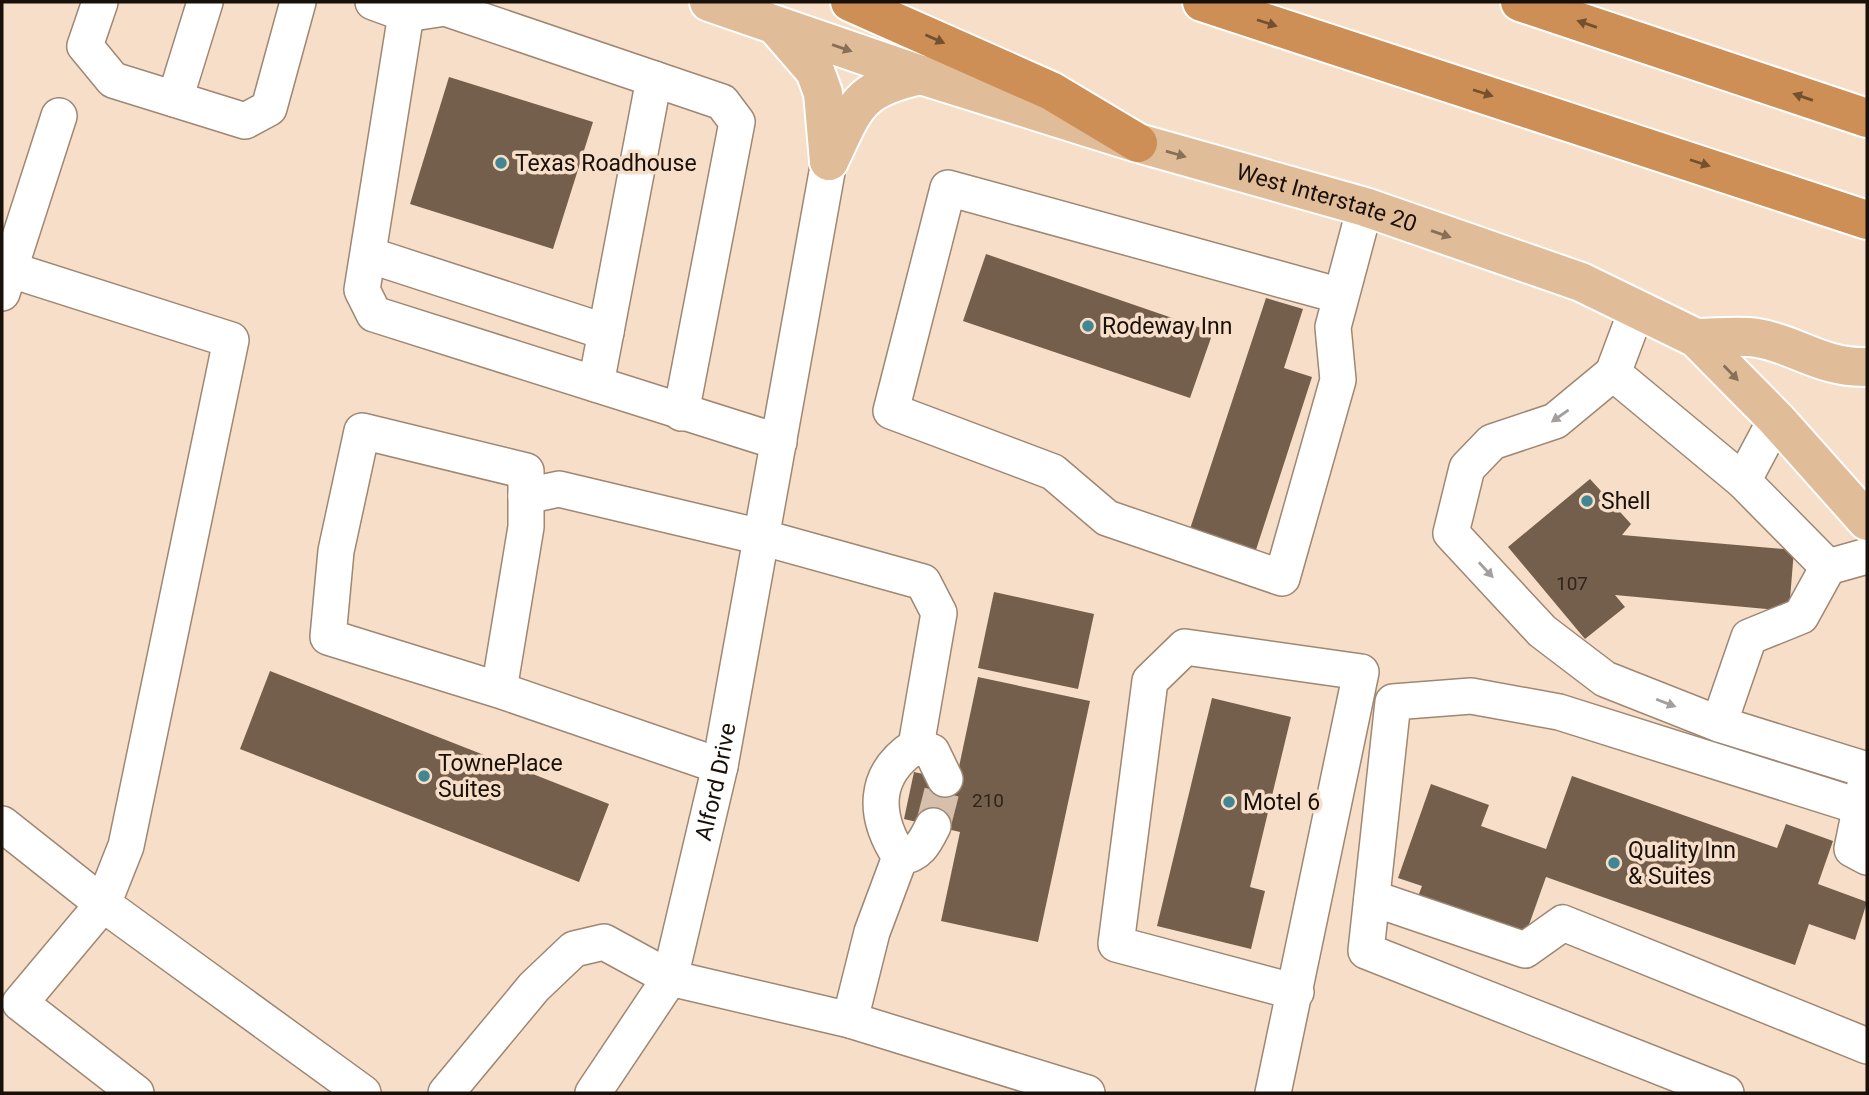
<svg xmlns="http://www.w3.org/2000/svg" width="1869" height="1095" font-family="Roboto,sans-serif">
<style>
.building{fill:#745f4c}
.lines{fill:none;stroke-linecap:round;stroke-linejoin:round}
.minor-tunnel{stroke:#d6bfab;stroke-width:35;stroke-dasharray:35 18;stroke-linecap:butt}
.minor-casing{stroke:#9e8773;stroke-width:38}
.major-casing{stroke:#fff;stroke-width:42}
.highway-casing{stroke:#fff;stroke-width:42}
.minor{stroke:#fff;stroke-width:35}
.major{stroke:#e1bc99;stroke-width:38}
.highway{stroke:#cd8f55;stroke-width:38}
.oneway{fill:#73502f}
.oneway2{fill:#876f58}
.oneway3{fill:#a39f9d}
.poi-dot{fill:#428694;stroke:#f7dec8;stroke-width:2.5}
.labels{text-anchor:middle;stroke-width:7;stroke-linejoin:round;paint-order:stroke}
.number-label{font-size:19px;fill:#30241a}
.poi-label{font-size:23px;fill:#191009;stroke:#f7dec8;text-anchor:start}
.street-label{font-size:23px;fill:#191009;stroke:#f7dec8}
</style>
<rect width="100%" height="100%" fill="#f7dec8"/>
<g class="building">
<path d="M449,77L593,122L553,249L410,204Z"/>
<path d="M986,254L1213,332L1190,398L963,321Z"/>
<path d="M1266,298L1303,309L1284,368L1312,377L1255,553L1189,532Z"/>
<path d="M1590,479L1631,524L1622,535L1794,550L1789,611L1615,595L1625,607L1585,639L1508,547Z"/>
<path d="M994,592L1094,614L1078,689L978,668Z"/>
<path d="M270,671L609,804L579,882L240,749Z"/>
<path d="M978,677L1090,701L1038,942L941,921L960,832L904,819L914,772L956,781Z"/>
<path d="M1212,698L1291,717L1250,887L1265,891L1251,949L1157,926Z"/>
<path d="M1572,776L1777,848L1786,824L1833,841L1818,884L1867,902L1855,940L1809,924L1795,965L1546,877L1525,936L1417,899L1422,886L1398,878L1431,784L1489,805L1481,826L1546,849Z"/>
</g>
<g class="lines">
<path class="minor-tunnel" d="M933,826L945,779"/>
<g class="minor-casing">
<g id="minor">
<path d="M100,2L85,46L113,80L245,121L269,108L298,2"/>
<path d="M373,2L406,14L445,8L722,102L737,122L681,413"/>
<path d="M406,14L362,290L374,314L779,442"/>
<path d="M175,99L205,2"/>
<path d="M369,255L606,332"/>
<path d="M2,267L231,340L126,846L103,904L363,1093"/>
<path d="M2,293L59,116"/>
<path d="M1341,296L948,188L891,411L1053,472L1107,518L1282,578L1338,380L1333,327L1365,207"/>
<path d="M1637,309L1613,373L1743,481L1828,567"/>
<path d="M1613,373L1555,421L1492,442L1467,468L1451,533L1542,631L1605,679L1719,724"/>
<path d="M596,384L654,79"/>
<path d="M1743,481L1776,419"/>
<path d="M526,496L559,489L761,537L923,582L939,613L916,746C872,774 873,816 900,857L872,932L850,1020"/>
<path d="M1867,556L1828,567L1801,616L1749,637L1719,724L1867,770"/>
<path d="M499,690L526,527V471L362,431L336,551L328,637L499,690L720,766"/>
<path d="M916,746L932,752L945,779"/>
<path d="M1865,785L1852,849L1867,857"/>
<path d="M2,824L103,904L20,1003L136,1093"/>
<path d="M900,857C919,855 925,842 933,826"/>
<path d="M1372,898L1525,950L1563,923L1867,1046"/>
<path d="M446,1093L534,987L574,949L604,942L670,978L850,1020L1087,1093"/>
<path id="s1" d="M593,1093L670,978L720,766L829,161"/>
<path d="M1273,1093L1361,672L1185,647L1150,681L1116,944L1296,992"/>
<path d="M1726,1093L1366,951L1393,702L1471,696L1559,712L1861,807"/>
</g>
</g>
<g class="major-casing">
<g id="major">
<path id="s2" d="M709,2L921,75L1138,143L1365,207L1581,282L1696,338L1776,419L1867,521"/>
<path d="M776,26L815,71L823,93L829,161"/>
<path d="M829,161C856,105 857,89 921,75"/>
<path d="M1696,338C1716,338 1738,335 1757,338C1796,344 1820,368 1867,367"/>
</g>
</g>
<g class="highway-casing">
<g id="highway">
<path d="M850,2L1051,91L1138,143"/>
<path d="M1202,2L1867,220"/>
<path d="M1520,2L1867,118"/>
</g>
</g>
<use href="#minor" class="minor"/>
<use href="#major" class="major"/>
<use href="#highway" class="highway"/>
</g>
<defs><path id="oneway-solid" d="M-6-.8H1V-3.2L6.5 0L1 3.2V.8H-6Z" transform="scale(1.75)"/></defs>
<g class="oneway">
<use href="#oneway-solid" transform="translate(1267 23) rotate(18)"/>
<use href="#oneway-solid" transform="translate(1587 24) rotate(-161)"/>
<use href="#oneway-solid" transform="translate(935 39) rotate(24)"/>
<use href="#oneway-solid" transform="translate(1483 93) rotate(18)"/>
<use href="#oneway-solid" transform="translate(1803 97) rotate(-161)"/>
<use href="#oneway-solid" transform="translate(1700 163) rotate(18)"/>
</g>
<g class="oneway2">
<use href="#oneway-solid" transform="translate(842 48) rotate(19)"/>
<use href="#oneway-solid" transform="translate(1176 154) rotate(16)"/>
<use href="#oneway-solid" transform="translate(1441 234) rotate(19)"/>
<use href="#oneway-solid" transform="translate(1731 373) rotate(46)"/>
</g>
<g class="oneway3">
<use href="#oneway-solid" transform="translate(1560 416) rotate(145)"/>
<use href="#oneway-solid" transform="translate(1486 570) rotate(47)"/>
<use href="#oneway-solid" transform="translate(1666 703) rotate(21)"/>
</g>
<g class="poi-dot">
<circle cx="501" cy="163" r="7"/>
<circle cx="1088" cy="326" r="7"/>
<circle cx="1587" cy="501" r="7"/>
<circle cx="424" cy="776" r="7"/>
<circle cx="1229" cy="802" r="7"/>
<circle cx="1614" cy="863" r="7"/>
</g>
<g class="labels">
<g class="number-label">
<text x="1572" y="590">107</text>
<text x="988" y="807">210</text>
</g>
<g class="poi-label">
<text x="515" y="171">Texas Roadhouse</text>
<text x="1102" y="334">Rodeway Inn</text>
<text x="1601" y="509">Shell</text>
<text x="438" y="771">TownePlace<tspan x="438" dy="26">Suites</tspan></text>
<text x="1243" y="810">Motel 6</text>
<text x="1628" y="858">Quality Inn<tspan x="1628" dy="26">&amp; Suites</tspan></text>
</g>
<g class="street-label">
<text dy="8" stroke="none"><textPath href="#s2" startOffset="648">West Interstate 20</textPath></text>
<text dy="8" stroke="none"><textPath href="#s1" startOffset="340">Alford Drive</textPath></text>
</g>
</g>
<rect width="1869" height="1095" fill="none" stroke="#191009" stroke-width="7"/>
</svg>
